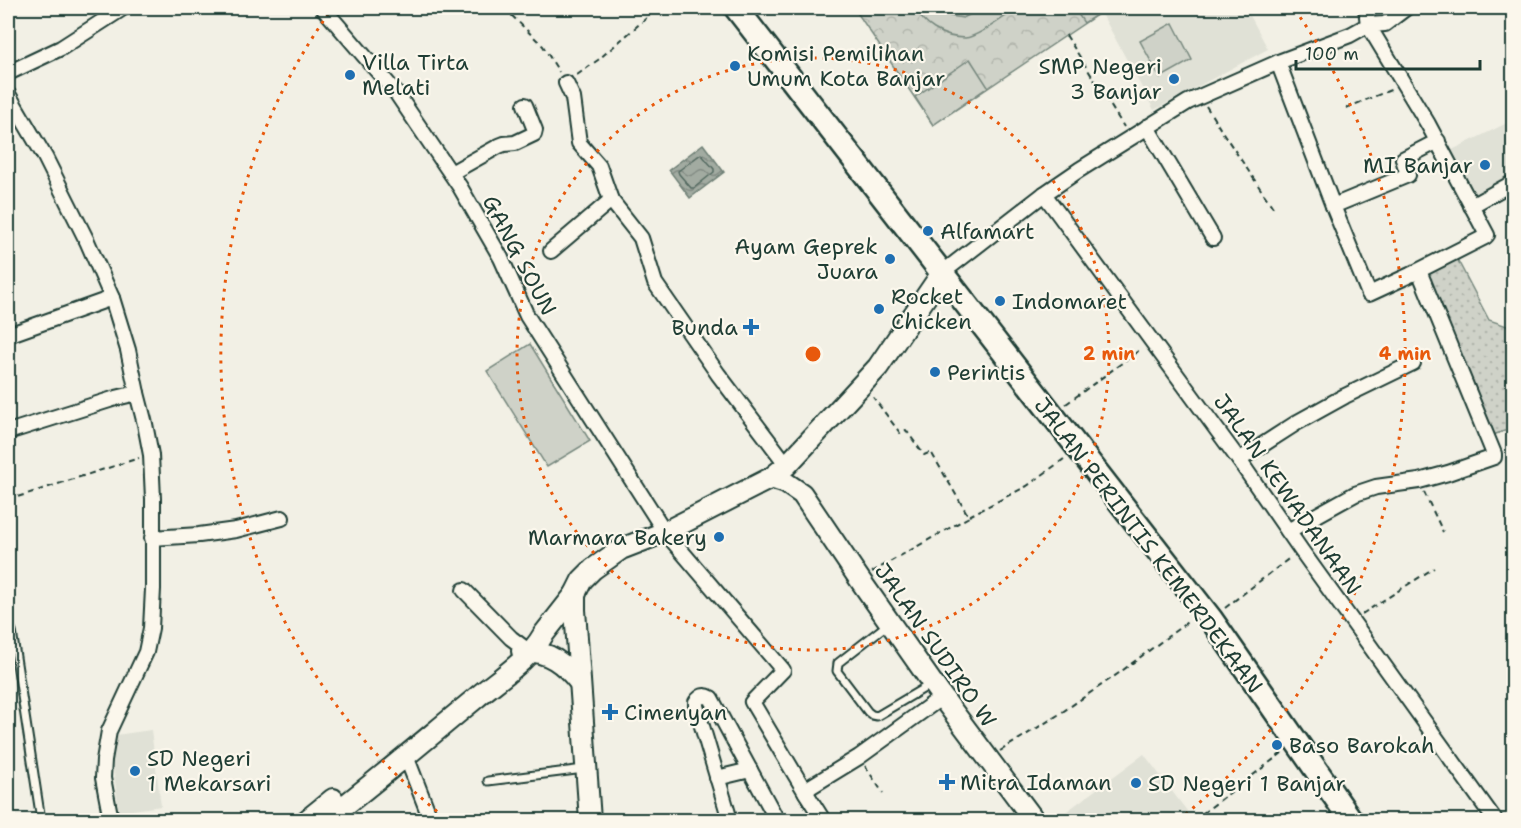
<svg xmlns="http://www.w3.org/2000/svg" width="1521" height="828" font-family="'Shantell Sans',sans-serif">
<style>
.built{fill:#e0e1d6}
.grass{fill:url(#grass-dots);stroke:#77887e;stroke-width:1.5}
.forest{fill:url(#forest-crowns);stroke:#77887e;stroke-width:1.5}
.pitch{fill:#cfd2c8;stroke:#77887e;stroke-width:1.5}
.water{fill:url(#water-waves);stroke:#6e7f75;stroke-width:1.5}
.lines{fill:none;stroke-linecap:round;stroke-linejoin:round}
.shore{stroke:#536960;stroke-width:1.5}
.lane-casing{stroke:#1f3d34;stroke-width:11}
.street-casing{stroke:#1f3d34;stroke-width:18}
.secondary-casing{stroke:#1f3d34;stroke-width:24}
.primary-casing{stroke:#1f3d34;stroke-width:27}
.path{stroke:#1f3d34;stroke-width:2;stroke-dasharray:6 4.5;stroke-linecap:butt}
.lane{stroke:#fbf7ec;stroke-width:7}
.street{stroke:#fbf7ec;stroke-width:14}
.secondary{stroke:#fbf7ec;stroke-width:20}
.primary{stroke:#fbf7ec;stroke-width:22}
.ring{fill:none;stroke:#e8590c;stroke-width:3;stroke-dasharray:3 6}
.poi-dot{fill:#1f6fb2;stroke:#fbf7ec;stroke-width:2}
.labels{text-anchor:middle;stroke-width:4.5;stroke-linejoin:round;paint-order:stroke}
.poi-label{font-size:22px;fill:#1f3d34;stroke:#fbf7ec;text-anchor:start}
.street-label{font-size:22px;fill:#1f3d34;stroke:#fbf7ec}
.centre{fill:#e8590c;stroke:#fbf7ec;stroke-width:3}
.ring-label{font-size:18px;text-anchor:middle;font-weight:bold;fill:#e8590c;stroke:#fbf7ec;stroke-width:4.5;stroke-linejoin:round;paint-order:stroke}
</style>
<defs>
<pattern id="grass-dots" width="8" height="8" patternUnits="userSpaceOnUse" patternTransform="scale(1.5)"><rect width="8" height="8" fill="#cfd2c8"/><path d="M2 2h.1M6 6h.1" fill="none" stroke="#b1b5ac" stroke-width="1.8" stroke-linecap="round"/></pattern>
<pattern id="forest-crowns" width="20" height="18" patternUnits="userSpaceOnUse" patternTransform="scale(1.5)"><rect width="20" height="18" fill="#cfd2c8"/><path d="M2 6a3 3 0 1 1 6 0M12 15a3 3 0 1 1 6 0" fill="none" stroke="#b1b5ac"/></pattern>
<pattern id="water-waves" width="16" height="10" patternUnits="userSpaceOnUse" patternTransform="scale(1.5)"><rect width="16" height="10" fill="#a2aba1"/><path d="M0 5q4-4 8 0t8 0" fill="none" stroke="#838c84"/></pattern>
</defs>
<rect width="100%" height="100%" fill="#f2f0e5"/>
<filter id="ink" filterUnits="userSpaceOnUse"><feTurbulence type="fractalNoise" baseFrequency=".0167" numOctaves="2"/><feDisplacementMap in="SourceGraphic" scale="12" xChannelSelector="R" yChannelSelector="G"/><feConvolveMatrix kernelMatrix="1 2 1 2 8 2 1 2 1" color-interpolation-filters="sRGB"/></filter>
<g filter="url(#ink)">
<g class="built">
<path d="M1119,8H1246L1268,49L1154,110L1103,16Z"/>
<path d="M1507,123L1513,135V179L1474,198L1450,151Z"/>
<path d="M151,730L161,806L119,812L109,736Z"/>
<path d="M1144,754L1187,811L1175,820H1055Z"/>
</g>
<path class="grass" d="M1456,257L1489,320L1513,328V428L1493,435L1424,272Z"/>
<path class="forest" d="M854,8H1107L933,125Z"/>
<g class="pitch">
<path d="M916,8H939L950,16L963,18L983,8H1017C1006,16 978,37 965,38C954,38 942,34 934,29C926,24 919,16 916,8Z"/>
<path d="M1074,8H1107L1084,23Z"/>
<path d="M1173,23L1192,60L1160,78L1140,41Z"/>
<path d="M970,59L988,87L933,125L915,97Z"/>
<path d="M530,344L590,441L547,467L487,371Z"/>
</g>
<path class="water" d="M703,144L724,172L690,198L669,170Z"/>
<g class="lines">
<path class="shore" d="M701,154L714,169V172L694,188H691L679,174L678,171Z"/>
<g class="lane-casing">
<g id="lane">
<path d="M8,622L12,631L41,820"/>
<path d="M888,624L838,663L837,671L868,712L872,715L877,716L931,684"/>
<path d="M488,781L584,769"/>
</g>
</g>
<g class="street-casing">
<g id="street">
<path d="M323,8L397,94L460,187L501,258L527,316L665,532L783,670L752,702L806,793"/>
<path d="M1278,62L1333,206L1408,175L1403,159L1438,141"/>
<path d="M8,73L61,48L123,8"/>
<path d="M566,83L573,98L579,143L599,166L611,200L641,238L655,283L718,374L787,465"/>
<path d="M8,94L45,157L87,241L112,298L128,350L137,393L145,424L151,455L153,499V589L151,628L146,652L109,731L104,760L103,778L111,820"/>
<path d="M1147,127L1213,238"/>
<path d="M451,173L499,146L504,144L515,143L534,134L535,130L525,105"/>
<path d="M1044,194L1239,460L1301,550L1495,820"/>
<path d="M1333,206L1369,294L1410,275L1485,237L1487,235L1428,124L1368,25L1385,24L1406,8"/>
<path d="M1471,206L1514,182"/>
<path d="M551,251L611,200"/>
<path d="M942,273L1044,194L1079,170L1188,102L1281,61L1350,35L1368,25L1366,8"/>
<path d="M8,335L112,298"/>
<path d="M8,432L116,398L137,393"/>
<path d="M1239,460L1298,422L1345,396L1413,363"/>
<path d="M1288,531L1355,494L1376,487L1419,481L1448,473L1494,457V454L1419,271"/>
<path d="M152,538L199,535L236,530L282,518"/>
<path d="M464,590L511,638L523,647"/>
<path d="M406,756L431,820"/>
<path d="M717,778L750,770"/>
<path d="M730,820L696,706V702C701,696 704,694 711,698L777,820"/>
<path d="M823,820L806,793L810,787L859,757L942,697"/>
</g>
</g>
<g class="secondary-casing">
<g id="secondary">
<path d="M771,478L786,483L802,494L860,580L942,697L1034,820"/>
<path d="M522,651C548,650 565,664 580,683"/>
<path d="M307,820L333,799"/>
<path d="M326,820C377,781 426,739 476,698C497,680 529,660 543,635L576,593"/>
<path d="M590,820L575,610V594L582,580L593,569L621,549L665,532L771,478L787,465L878,367L942,273"/>
</g>
</g>
<g class="primary-casing">
<path id="primary" d="M736,8L1211,619L1351,820"/>
</g>
<g class="path">
<path d="M504,8L543,46L559,72"/>
<path d="M1066,35L1124,127"/>
<path d="M577,75L598,60L658,8"/>
<path d="M1206,106L1221,130L1274,209"/>
<path d="M1346,108L1393,89"/>
<path d="M1066,404L1141,349"/>
<path d="M1424,492L1443,532"/>
<path d="M8,500L139,458"/>
<path d="M969,516L1027,486L1064,459"/>
<path d="M872,572L969,517L931,452L924,455L906,430L900,433L873,397"/>
<path d="M1225,608L1291,557"/>
<path d="M1362,614L1434,568"/>
<path d="M1000,751L1058,715L1119,673L1190,620"/>
<path d="M865,766L883,793"/>
<path d="M1194,820L1282,753"/>
</g>
<use href="#lane" class="lane"/>
<use href="#street" class="street"/>
<use href="#secondary" class="secondary"/>
<use href="#primary" class="primary"/>
</g>
</g>
<g class="ring">
<circle cx="813" cy="354" r="296"/>
<path d="M444 817A592 592 0 0 1 331 10M1295 10A592 592 0 0 1 1182 817"/>
</g>
<g class="poi-dot">
<circle cx="735" cy="66" r="6"/>
<circle cx="350" cy="75" r="6"/>
<circle cx="1174" cy="79" r="6"/>
<circle cx="1485" cy="165" r="6"/>
<circle cx="928" cy="231" r="6"/>
<circle cx="890" cy="259" r="6"/>
<circle cx="1000" cy="301" r="6"/>
<circle cx="879" cy="309" r="6"/>
<path d="M748 318h6v6h6v6h-6v6h-6v-6h-6v-6h6z"/>
<circle cx="935" cy="372" r="6"/>
<circle cx="719" cy="537" r="6"/>
<path d="M607 703h6v6h6v6h-6v6h-6v-6h-6v-6h6z"/>
<circle cx="1277" cy="745" r="6"/>
<circle cx="135" cy="771" r="6"/>
<path d="M944 773h6v6h6v6h-6v6h-6v-6h-6v-6h6z"/>
<circle cx="1136" cy="783" r="6"/>
</g>
<g class="labels">
<g class="poi-label">
<text x="747" y="61">Komisi Pemilihan<tspan x="747" dy="25">Umum Kota Banjar</tspan></text>
<text x="362" y="70">Villa Tirta<tspan x="362" dy="25">Melati</tspan></text>
<text x="1162" y="74" text-anchor="end">SMP Negeri<tspan x="1162" dy="25">3 Banjar</tspan></text>
<text x="1473" y="173" text-anchor="end">MI Banjar</text>
<text x="940" y="239">Alfamart</text>
<text x="878" y="254" text-anchor="end">Ayam Geprek<tspan x="878" dy="25">Juara</tspan></text>
<text x="891" y="304">Rocket<tspan x="891" dy="25">Chicken</tspan></text>
<text x="1012" y="309">Indomaret</text>
<text x="738" y="335" text-anchor="end">Bunda</text>
<text x="947" y="380">Perintis</text>
<text x="707" y="545" text-anchor="end">Marmara Bakery</text>
<text x="624" y="720">Cimenyan</text>
<text x="1289" y="753">Baso Barokah</text>
<text x="147" y="766">SD Negeri<tspan x="147" dy="25">1 Mekarsari</tspan></text>
<text x="960" y="790">Mitra Idaman</text>
<text x="1148" y="791">SD Negeri 1 Banjar</text>
</g>
<g class="street-label">
<text transform="translate(520 255) rotate(62)" y="8">GANG SOUN</text>
<text transform="translate(1288 494) rotate(55)" y="8">JALAN KEWADANAAN</text>
<text transform="translate(1149 545) rotate(53)" y="8">JALAN PERINTIS KEMERDEKAAN</text>
<text transform="translate(936 645) rotate(55)" y="8">JALAN SUDIRO W</text>
</g>
</g>
<circle cx="813" cy="354" r="9" class="centre"/>
<g class="ring-label">
<text x="1109" y="360">2 min</text>
<text x="1405" y="360">4 min</text>
</g>
<rect width="1521" height="828" fill="none" stroke="#fbf7ec" stroke-width="30"/>
<rect x="15" y="15" width="1491" height="798" fill="none" stroke="#1f3d34" stroke-width="2" filter="url(#ink)"/>
<path d="M1296 60v9h184v-9" fill="none" stroke="#1f3d34" stroke-width="3"/>
<text x="1305" y="60" font-size="18" fill="#1f3d34" stroke="#fbf7ec" stroke-width="4.5" paint-order="stroke">100 m</text>
</svg>
